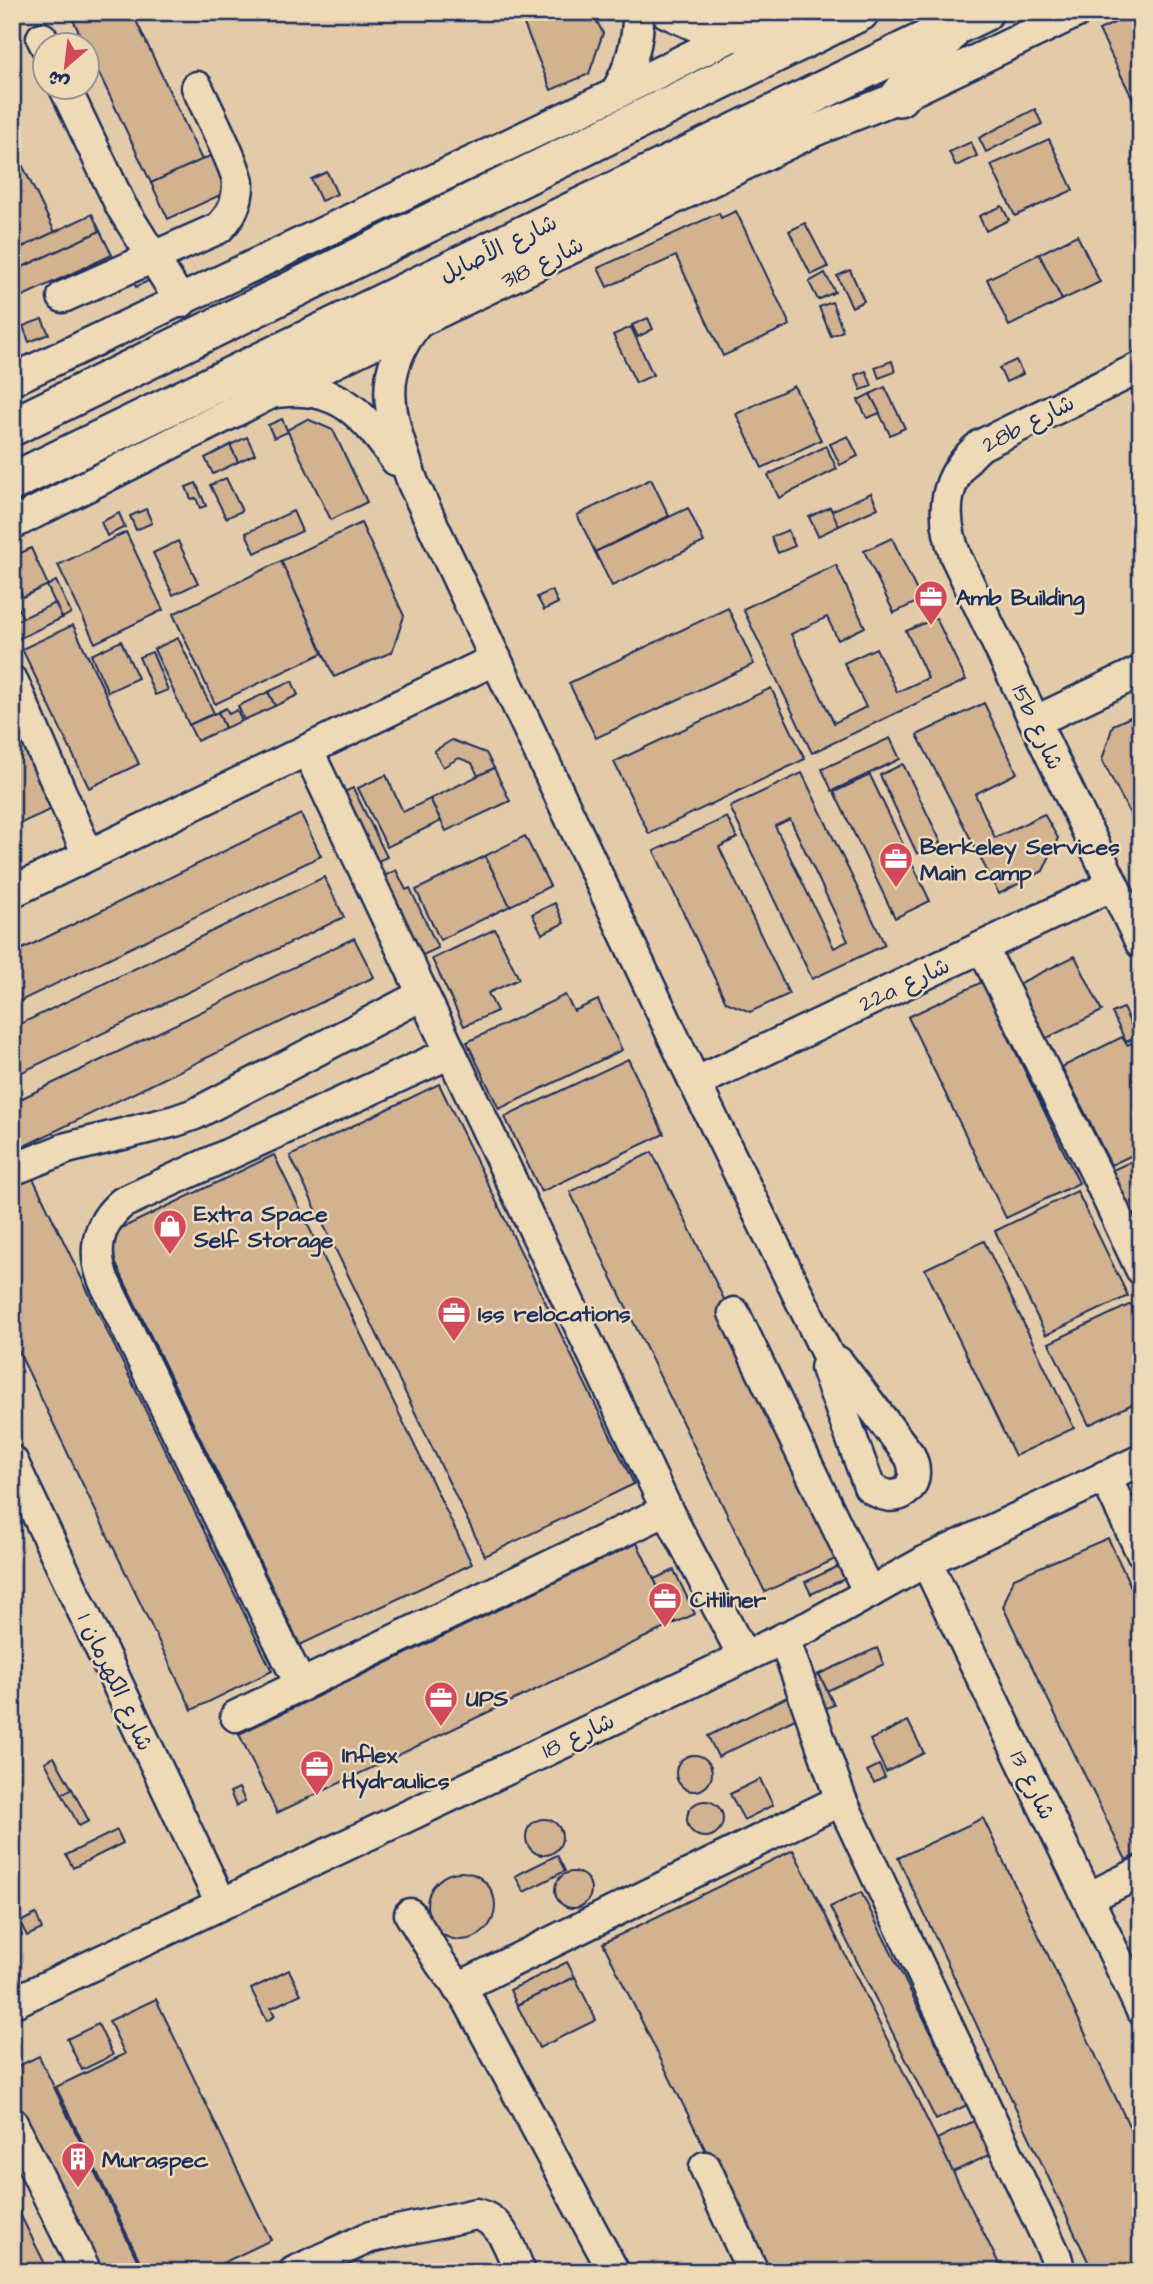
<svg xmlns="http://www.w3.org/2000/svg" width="1153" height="2284" font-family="'Architects Daughter','Playpen Sans Arabic',sans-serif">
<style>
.built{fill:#e3cbaa;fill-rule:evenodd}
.building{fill:#d3b290;stroke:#1b2f5e;stroke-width:2;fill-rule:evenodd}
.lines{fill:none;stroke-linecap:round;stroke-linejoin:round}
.minor-casing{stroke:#1b2f5e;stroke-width:35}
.major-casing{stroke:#1b2f5e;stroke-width:42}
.minor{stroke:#efdab8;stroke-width:30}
.major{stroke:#efdab8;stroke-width:37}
.labels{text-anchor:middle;stroke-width:5;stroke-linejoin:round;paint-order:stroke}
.street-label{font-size:23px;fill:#1b2f5e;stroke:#efdab8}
.poi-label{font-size:23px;font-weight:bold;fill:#1b2f5e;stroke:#efdab8;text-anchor:start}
</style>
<rect width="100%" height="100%" fill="#efdab8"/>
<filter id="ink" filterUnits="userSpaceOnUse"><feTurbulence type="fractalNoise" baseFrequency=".0143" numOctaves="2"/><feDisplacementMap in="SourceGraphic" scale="14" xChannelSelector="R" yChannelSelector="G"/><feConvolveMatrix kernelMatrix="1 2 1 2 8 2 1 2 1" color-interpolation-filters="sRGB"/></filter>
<g filter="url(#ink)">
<path class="built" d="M12,12H1141V2272H12ZM46,46H88V88H46Z"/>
<g class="building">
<path d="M77,12H132L202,160L151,183L88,50V46H85L71,15Z"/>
<path d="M519,12H592L603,33L589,74L551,90Z"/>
<path d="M1137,12H1141V116L1099,30Z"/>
<path d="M1035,109L1042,124L986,152L979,138Z"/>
<path d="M1049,139L1073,190L1015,216L991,165Z"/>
<path d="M971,142L977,156L956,166L949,152Z"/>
<path d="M12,144L55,232L12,252Z"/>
<path d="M212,155L229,191L168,219L151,183Z"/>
<path d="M327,172L337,194L321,201L311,179Z"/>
<path d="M1002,206L1009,220L986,231L979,216Z"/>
<path d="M736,211L790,325L723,356L676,256L607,287L598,268L719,213L721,218Z"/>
<path d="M92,214L100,231L12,272V252Z"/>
<path d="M805,223L828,267L811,275L789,231Z"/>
<path d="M100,231L112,255L12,301V272Z"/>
<path d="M1077,235L1100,282L1062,300L1039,254Z"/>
<path d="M1039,254L1062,300L1009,326L987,279Z"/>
<path d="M144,264L152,279L136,287L128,272Z"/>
<path d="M850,270L864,301L852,307L837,276Z"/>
<path d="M825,273L835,292L818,300L809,282Z"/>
<path d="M832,302L843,331L831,336L819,307Z"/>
<path d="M648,318L653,329L638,337L632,325Z"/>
<path d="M42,319L49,334L29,342L23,326Z"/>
<path d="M631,327L653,375L636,383L613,335Z"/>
<path d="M1016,360L1023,374L1006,382L999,368Z"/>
<path d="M892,361L895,372L879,378L875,367Z"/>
<path d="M866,371L872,386L861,390L855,375Z"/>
<path d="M794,386L821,440L762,468L736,414Z"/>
<path d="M885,387L905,428L890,435L870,394Z"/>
<path d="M870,394L880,413L867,418L858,400Z"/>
<path d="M282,419L288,432L274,438L268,425Z"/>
<path d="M307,419L333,430L367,502L331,520L287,430Z"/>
<path d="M848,436L858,456L840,465L830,444Z"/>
<path d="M247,437L255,454L238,462L230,445Z"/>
<path d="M230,445L238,462L213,474L205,458Z"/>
<path d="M826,446L837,469L779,498L768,475Z"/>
<path d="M226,478L242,511L226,518L210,485Z"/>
<path d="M651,479L669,516L595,552L577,515Z"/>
<path d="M196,483L206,506L200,508L196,498L191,499L186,487Z"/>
<path d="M871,493L878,508L839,526L831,511Z"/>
<path d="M830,507L839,526L818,536L809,517Z"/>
<path d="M688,508L704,542L612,586L595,552Z"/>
<path d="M146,509L152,523L136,530L130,516Z"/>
<path d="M293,511L302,531L255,553L246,533Z"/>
<path d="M119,513L125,527L107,536L101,522Z"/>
<path d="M361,523L404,616L392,652L334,677L281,561Z"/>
<path d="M788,530L795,546L778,553L771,537Z"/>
<path d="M126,532L163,610L95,643L58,565Z"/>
<path d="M892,538L921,600L894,613L864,551Z"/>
<path d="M178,541L198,583L173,595L153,553Z"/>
<path d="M31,548L48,585L23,597L12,576V557Z"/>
<path d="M281,561L323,653L215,704L173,614Z"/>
<path d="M836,565L865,627L838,640L827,617L791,634L834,723L866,707L844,663L876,648L897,692L928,678L906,631L936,618L966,680L812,753L743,609Z"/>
<path d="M56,581L71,613L62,618L47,586Z"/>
<path d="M552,590L558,603L544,610L537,597Z"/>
<path d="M12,595L23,618L12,623Z"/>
<path d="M55,603L62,618L12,642V623Z"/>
<path d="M728,608L754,664L596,738L569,683Z"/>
<path d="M73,625L139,764L89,788L22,649Z"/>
<path d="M178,638L214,713L189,725L154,649Z"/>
<path d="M121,641L138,678L108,692L91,655Z"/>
<path d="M152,652L168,690L155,695L139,657Z"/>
<path d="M292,681L298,695L275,706L268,692Z"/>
<path d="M771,688L805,759L649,834L614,762Z"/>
<path d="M268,692L275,706L244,720L238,706Z"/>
<path d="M984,703L1017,773L975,794L995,838L1044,814L1058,838L1043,871L999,894L917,735Z"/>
<path d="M226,708L229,714L237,710L242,721L225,728L218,712Z"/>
<path d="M218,712L225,728L197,741L189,725Z"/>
<path d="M1141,712V835L1102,760L1113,725Z"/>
<path d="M12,720L54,808L15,826L12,819Z"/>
<path d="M890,738L900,759L832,791L822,769Z"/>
<path d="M452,740L486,753L494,768L478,776L472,763L459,758L443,767L434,751Z"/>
<path d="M903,764L941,842L917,854L880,775Z"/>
<path d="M494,768L510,801L446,831L430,799Z"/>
<path d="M802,773L885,945L812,979L730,807ZM790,819L848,941L834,948L775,826Z"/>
<path d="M386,775L403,812L430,799L441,821L387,847L358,788Z"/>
<path d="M870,775L930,901L895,918L834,792Z"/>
<path d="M353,788L387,857L376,862L342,793Z"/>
<path d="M301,814L321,856L12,1005V954Z"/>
<path d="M727,817L737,838L719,847L789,994L750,1012L726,1002L654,851Z"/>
<path d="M525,836L550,886L510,906L485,856Z"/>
<path d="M485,856L510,906L440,940L416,890Z"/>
<path d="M396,870L406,890L410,888L438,948L421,956L384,876Z"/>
<path d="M324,877L344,917L12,1077V1028Z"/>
<path d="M555,903L564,923L542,934L532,914Z"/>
<path d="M495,929L519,979L488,993L497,1011L464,1026L432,959Z"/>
<path d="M354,938L374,977L12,1152V1103Z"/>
<path d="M1075,956L1102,1011L1043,1040L1016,985Z"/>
<path d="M982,982L1079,1183L1006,1218L908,1017Z"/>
<path d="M565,995L574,1011L598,1000L622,1050L499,1109L467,1042Z"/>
<path d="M1123,1008L1137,1037L1126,1042L1112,1013Z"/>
<path d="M1122,1037L1127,1045L1141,1039V1151L1111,1165L1062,1067Z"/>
<path d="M628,1059L664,1134L541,1192L505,1117Z"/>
<path d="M439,1084L634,1484L485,1556L290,1156Z"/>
<path d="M652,1152L848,1553L765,1592L570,1192Z"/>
<path d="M274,1155L472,1564L300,1645L103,1237Z"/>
<path d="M1141,1157V1248L1106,1173Z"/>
<path d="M30,1172L272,1671L192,1710L12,1338V1180Z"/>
<path d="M1077,1191L1128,1296L1046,1335L995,1231Z"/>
<path d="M984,1241L1074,1428L1015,1456L925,1269Z"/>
<path d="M1131,1304L1141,1324V1400L1089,1425L1049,1343Z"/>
<path d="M1108,1538L1141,1608V1853L1126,1860L1003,1607L1014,1578Z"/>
<path d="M637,1543L675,1623L277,1813L239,1734Z"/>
<path d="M843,1564L849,1577L811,1594L805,1582Z"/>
<path d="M674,1570L695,1614L675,1623L654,1579Z"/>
<path d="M877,1648L884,1664L827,1691L819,1674Z"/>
<path d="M819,1674L834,1705L819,1711L805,1681Z"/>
<path d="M787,1697L797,1718L718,1757L708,1736Z"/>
<path d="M908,1721L924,1753L886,1772L870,1740Z"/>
<circle cx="694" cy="1773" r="18"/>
<path d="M54,1757L72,1789L62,1794L45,1762Z"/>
<path d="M879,1765L885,1777L874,1783L867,1771Z"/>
<path d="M760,1779L773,1805L744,1820L730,1794Z"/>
<path d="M12,1785L19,1798L12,1802Z"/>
<path d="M239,1788L245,1801L236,1806L230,1792Z"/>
<path d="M72,1789L89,1821L79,1826L62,1794Z"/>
<circle cx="705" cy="1819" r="18"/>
<path d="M983,1818L1141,2151V2272H1093L898,1858Z"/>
<circle cx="544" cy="1837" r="18"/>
<path d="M117,1830L123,1843L73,1868L66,1855Z"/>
<path d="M793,1850L1003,2272H766L603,1943Z"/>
<path d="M557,1855L565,1871L524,1892L515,1876Z"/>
<circle cx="573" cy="1890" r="18"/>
<circle cx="461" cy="1906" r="34"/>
<path d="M861,1892L967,2105L936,2120L830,1907Z"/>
<path d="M12,1914L22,1935L12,1940Z"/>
<path d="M36,1914L42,1929L27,1936L20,1922Z"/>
<path d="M567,1962L575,1977L517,2005L510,1990Z"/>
<path d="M289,1970L301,1994L271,2008L275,2016L267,2021L251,1989Z"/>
<path d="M575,1977L596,2020L539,2048L517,2005Z"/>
<path d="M156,1999L271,2240L204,2272H145L56,2087L125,2054L109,2021Z"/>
<path d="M98,2024L113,2055L82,2070L67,2039Z"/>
<path d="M39,2056L143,2272H92L12,2105V2069Z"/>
<path d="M982,2117L998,2151L953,2172L937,2139Z"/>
<path d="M12,2198L49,2272H12Z"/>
</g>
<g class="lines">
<g class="minor-casing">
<g id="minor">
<path d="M666,12L699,27L740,33"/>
<path d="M42,38L46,46"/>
<path d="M65,88L121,206L181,302"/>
<path d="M615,94C630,69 639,43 638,12"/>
<path d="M63,297L219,228C232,215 238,202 238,184C238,170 205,105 197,87"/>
<path d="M419,321C372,377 392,421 413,483L695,1083L829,1358"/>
<path d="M1141,367L981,445C944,476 939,512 956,557L1141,943"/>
<path d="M12,380L615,94L780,12"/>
<path d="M278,392C339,384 364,415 396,460"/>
<path d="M12,524L271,393L816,130L899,97L1077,12"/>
<path d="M13,682L88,855"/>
<path d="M1036,721L1141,671"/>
<path d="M308,751L667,1510L744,1657"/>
<path d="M12,892L496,659"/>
<path d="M982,947L1094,1169L1141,1269"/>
<path d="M695,1083L1113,885"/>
<path d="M12,1170L67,1148L175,1121L195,1114L422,995"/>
<path d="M734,1313L869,1593"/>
<path d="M829,1358L838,1362L910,1456C925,1488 895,1509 869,1486L826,1368Z"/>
<path d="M12,1461L221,1903"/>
<path d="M1105,1476L1141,1551"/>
<path d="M926,1561L1141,2009"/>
<path d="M784,1638L841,1800L1056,2257L1060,2272"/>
<path d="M301,1686L104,1281C92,1252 97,1224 122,1203L450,1053"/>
<path d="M236,1716L667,1510"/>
<path d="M1088,1898L1141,1872"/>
<path d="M410,1914L441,1964L468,2000L614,2272"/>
<path d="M458,1988L841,1800"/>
<path d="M12,2003L810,1626L926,1561L1141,1460"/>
<path d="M12,2123L86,2272"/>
<path d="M705,2167L753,2272"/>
<path d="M294,2272L370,2237L476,2214C503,2220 510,2249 520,2272"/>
</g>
</g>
<g class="major-casing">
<g id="major">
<path d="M740,33L808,34"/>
<path d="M899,97L950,32"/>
<path d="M12,427L860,12"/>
<path d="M12,482L984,12"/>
</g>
</g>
<use href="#minor" class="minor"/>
<use href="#major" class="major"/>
</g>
</g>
<defs>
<g id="office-pin" transform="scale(1.75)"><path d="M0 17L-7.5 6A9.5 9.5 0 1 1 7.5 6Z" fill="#d1495b" stroke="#efdab8"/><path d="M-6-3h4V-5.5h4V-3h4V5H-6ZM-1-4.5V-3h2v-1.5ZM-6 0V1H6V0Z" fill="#fff"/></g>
<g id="shop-pin" transform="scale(1.75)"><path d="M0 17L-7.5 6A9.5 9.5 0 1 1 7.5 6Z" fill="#d1495b" stroke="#efdab8"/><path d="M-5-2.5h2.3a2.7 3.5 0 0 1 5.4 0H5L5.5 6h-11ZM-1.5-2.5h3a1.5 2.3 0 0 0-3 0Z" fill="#fff"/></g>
<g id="building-pin" transform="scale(1.75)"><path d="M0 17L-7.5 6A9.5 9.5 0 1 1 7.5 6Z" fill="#d1495b" stroke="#efdab8"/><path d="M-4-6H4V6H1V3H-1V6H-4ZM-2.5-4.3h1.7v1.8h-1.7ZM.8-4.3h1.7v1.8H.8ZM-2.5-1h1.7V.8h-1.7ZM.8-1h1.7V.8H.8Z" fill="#fff"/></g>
</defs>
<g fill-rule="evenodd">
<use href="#office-pin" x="931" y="597"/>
<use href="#office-pin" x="896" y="859"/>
<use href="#shop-pin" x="170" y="1226"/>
<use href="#office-pin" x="454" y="1313"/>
<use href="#office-pin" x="665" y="1599"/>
<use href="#office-pin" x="441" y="1698"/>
<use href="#office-pin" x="317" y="1767"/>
<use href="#building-pin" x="78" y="2159"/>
</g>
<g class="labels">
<g class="street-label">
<text transform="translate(498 248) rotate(-26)" y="8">شارع الأصايل</text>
<text transform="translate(542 262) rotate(-26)" y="8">شارع 318</text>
<text transform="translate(1028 423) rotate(-27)" y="8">28b شارع</text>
<text transform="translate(1038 727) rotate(65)" y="8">15b شارع</text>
<text transform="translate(904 984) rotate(-25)" y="8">22a شارع</text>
<text transform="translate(116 1682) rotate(65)" y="8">شارع الكهرمان 1</text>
<text transform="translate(578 1735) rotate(-25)" y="8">شارع 18</text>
<text transform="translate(1033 1785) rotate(64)" y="8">شارع 13</text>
</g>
<g class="poi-label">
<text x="956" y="605">Amb Building</text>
<text x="920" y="854">Berkeley Services<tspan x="920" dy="26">Main camp</tspan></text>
<text x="194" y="1221">Extra Space<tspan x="194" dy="26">Self Storage</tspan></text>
<text x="478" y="1321">Iss relocations</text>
<text x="690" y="1607">Citiliner</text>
<text x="466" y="1706">UPS</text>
<text x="342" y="1762">Inflex<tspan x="342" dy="26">Hydraulics</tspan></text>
<text x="102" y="2167">Muraspec</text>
</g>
</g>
<rect width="1153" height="2284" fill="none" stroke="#efdab8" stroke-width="42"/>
<rect x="21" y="21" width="1111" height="2242" fill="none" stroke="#1b2f5e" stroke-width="2.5" filter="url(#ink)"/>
<g transform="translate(66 66) rotate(208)"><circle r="33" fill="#efdab8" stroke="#9a9694" stroke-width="2"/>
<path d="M0-5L12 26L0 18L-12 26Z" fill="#d1495b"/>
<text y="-10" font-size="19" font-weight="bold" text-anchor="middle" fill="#1b2f5e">ش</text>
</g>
</svg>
